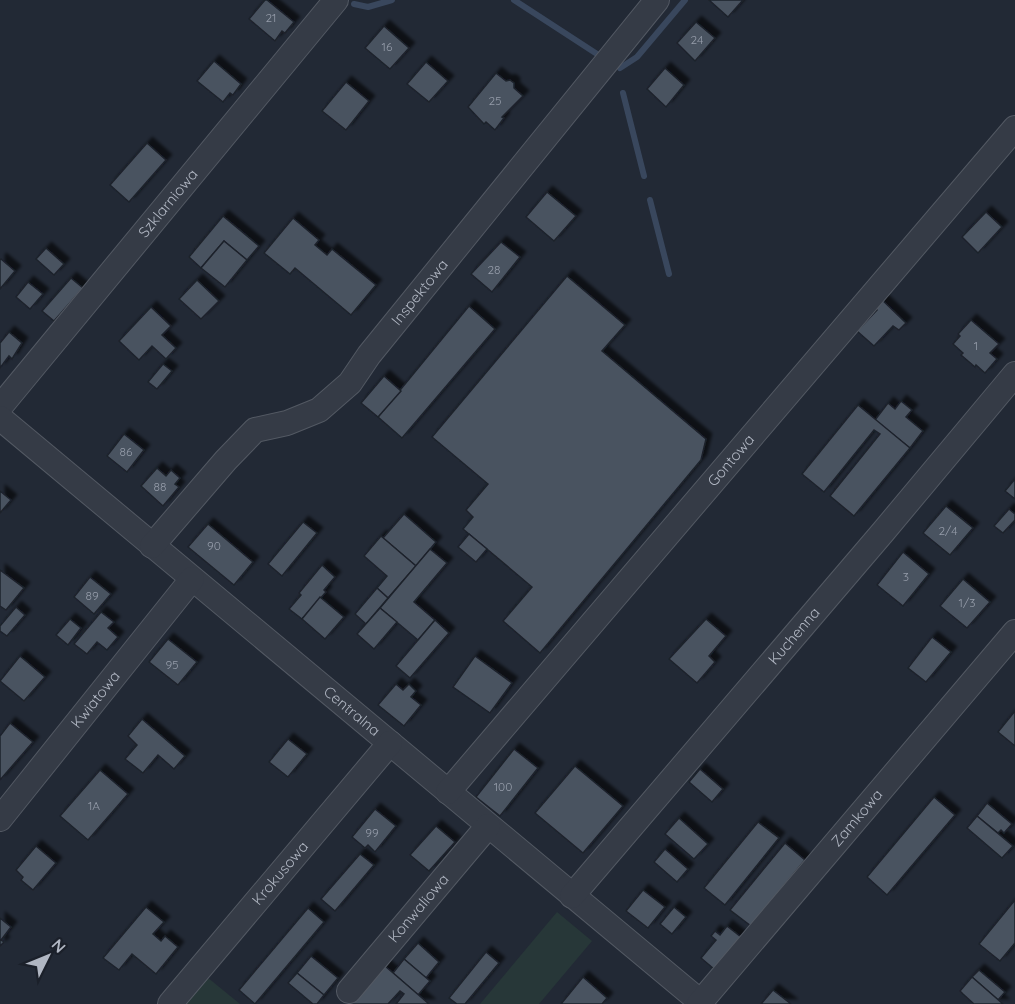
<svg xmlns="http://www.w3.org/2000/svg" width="1015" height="1004" font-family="Quicksand,sans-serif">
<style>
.green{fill:#273738}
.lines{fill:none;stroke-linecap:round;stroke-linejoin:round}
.stream{stroke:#39475d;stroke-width:6}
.building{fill:#4a5360;stroke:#1d222c;stroke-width:1.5;filter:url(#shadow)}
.minor-casing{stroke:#535963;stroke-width:26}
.minor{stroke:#353b46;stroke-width:24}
.labels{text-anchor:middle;stroke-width:6;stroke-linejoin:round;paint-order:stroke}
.number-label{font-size:12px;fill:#969daa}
.street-label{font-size:15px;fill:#b0b6c2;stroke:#1b202a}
</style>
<defs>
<filter id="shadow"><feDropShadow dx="5.5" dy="-5.5" stdDeviation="1.5" flood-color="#0009"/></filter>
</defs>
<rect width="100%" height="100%" fill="#222935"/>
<g class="green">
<path d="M557,912L592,941L539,1004H480Z"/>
<path d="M202,973L240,1004H177Z"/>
</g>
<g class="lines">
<g class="stream">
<path d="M514,0L597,54"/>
<path d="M354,4L368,7L392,0"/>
<path d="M620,68L637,57L685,0"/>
<path d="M623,93L644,176"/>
<path d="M650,200L669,274"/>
</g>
</g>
<g class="building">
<path d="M265,0H267L294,22L285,33L282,31L275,41L249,19Z"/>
<path d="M709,0H743L728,17Z"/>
<path d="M696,22L715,38L695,61L677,43Z"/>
<path d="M384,26L409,48L390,69L365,48Z"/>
<path d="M214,61L241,84L233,95L230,93L223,102L197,81Z"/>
<path d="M426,62L448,81L429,102L407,84Z"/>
<path d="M665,68L684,85L666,107L647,89Z"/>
<path d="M496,73L506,81L510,80L514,83V88L523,96L502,117L504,118L495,130L486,122L484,124L468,107Z"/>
<path d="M346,82L369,101L346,130L322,111Z"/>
<path d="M147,143L166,160L129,202L110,185Z"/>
<path d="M547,192L576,216L554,241L526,217Z"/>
<path d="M986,212L1002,227L978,253L962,237Z"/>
<path d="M223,216L259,246L247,260L224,241L201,268L189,257Z"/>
<path d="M293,218L319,240L315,245L327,255L332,249L376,285L351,315L295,268L290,274L264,253Z"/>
<path d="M224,241L247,260L225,287L201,268Z"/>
<path d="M501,242L520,257L492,292L471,274Z"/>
<path d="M46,248L64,264L54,275L36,259Z"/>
<path d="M1,259L15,271L0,289V260Z"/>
<path d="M567,276L625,325L602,351L706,439L701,460L540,653L503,621L532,587L463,529L473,517L466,510L488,484L432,437Z"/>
<path d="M71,278L83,288L54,321L42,311Z"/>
<path d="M197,280L219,301L201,319L179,299Z"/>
<path d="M28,282L43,294L30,309L16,297Z"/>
<path d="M876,294L906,323L899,330L893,326L874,346L857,331L877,310L869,302Z"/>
<path d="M469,306L495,329L402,438L378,417Z"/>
<path d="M151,307L171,326L162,335L176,348L166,359L152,346L139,360L119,341Z"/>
<path d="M971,320L999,344L990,353L997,359L985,373L976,365L975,367L961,355L963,353L953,344L960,336L958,334Z"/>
<path d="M9,332L22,343L12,359L9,356L0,368V343Z"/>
<path d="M163,364L172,371L157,389L148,382Z"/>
<path d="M384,376L401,391L378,417L361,403Z"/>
<path d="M901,401L912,410L906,417L923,431L910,448L875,420L888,403L895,409Z"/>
<path d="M858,405L910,448L854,516L830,496L880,434L874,430L824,492L802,474Z"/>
<path d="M124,434L144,450L127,472L107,456Z"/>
<path d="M157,468L166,476L171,470L180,478L175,484L179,487L163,506L141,486Z"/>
<path d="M1015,479V499L1005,491Z"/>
<path d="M0,491L11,500L0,513Z"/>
<path d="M946,506L973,528L950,555L923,533Z"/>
<path d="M1009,509L1015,514V520L1003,533L994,526Z"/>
<path d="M404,514L436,542L416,566L383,538Z"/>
<path d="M303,522L317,533L282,576L268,564Z"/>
<path d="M208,524L253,562L234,585L188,547Z"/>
<path d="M469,534L487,549L476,562L458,547Z"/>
<path d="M381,536L416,566L388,598L377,588L387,576L364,556Z"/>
<path d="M430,549L447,563L414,602L435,620L418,640L380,608Z"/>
<path d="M903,552L929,574L903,606L877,585Z"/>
<path d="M322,565L335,577L324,590L326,592L302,619L289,609L301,595L299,593Z"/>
<path d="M0,570L24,588L6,610L0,606Z"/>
<path d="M90,577L111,594L94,614L74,597Z"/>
<path d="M963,579L990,602L967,628L940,606Z"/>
<path d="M377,588L388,598L366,624L355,614Z"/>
<path d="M320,597L344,617L325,639L302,619Z"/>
<path d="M16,607L25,615L7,636L0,631V626Z"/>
<path d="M380,608L397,622L374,649L357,634Z"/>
<path d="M101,612L114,622L108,628L118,637L107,650L97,642L87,654L74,644Z"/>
<path d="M70,619L81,628L68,645L56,635Z"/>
<path d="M706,619L726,636L709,656L715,662L697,683L669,659Z"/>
<path d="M435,620L449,633L410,678L396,666Z"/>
<path d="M932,637L951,652L926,682L908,668Z"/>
<path d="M168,639L197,662L178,685L149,662Z"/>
<path d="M20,656L45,677L24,701L0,681Z"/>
<path d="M475,656L512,683L490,713L453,687Z"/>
<path d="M396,684L403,690L409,684L416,691L411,697L421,705L404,726L378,705Z"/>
<path d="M1015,711V746L998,732Z"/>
<path d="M142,719L185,756L174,769L158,755L143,773L125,759L137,745L128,736Z"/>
<path d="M10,723L33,742L0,780V736Z"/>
<path d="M288,739L307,754L288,777L269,762Z"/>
<path d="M514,749L538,768L500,816L476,797Z"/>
<path d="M575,766L623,806L583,853L535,813Z"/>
<path d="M700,769L723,789L712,802L689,782Z"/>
<path d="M100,770L128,794L88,840L60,816Z"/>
<path d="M934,797L955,815L887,895L867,877Z"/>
<path d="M987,803L1012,824L1004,833L1001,830L998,833L977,816Z"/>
<path d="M375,809L396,826L375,852L368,845L365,848L352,837Z"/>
<path d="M977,816L1013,846L1002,858L967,828Z"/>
<path d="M679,818L708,844L694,859L665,834Z"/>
<path d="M758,822L779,838L725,905L704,888Z"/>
<path d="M436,826L455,842L429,871L410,855Z"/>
<path d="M785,843L805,860L751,926L730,910Z"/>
<path d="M36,846L56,863L33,890L21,880L23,877L16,870Z"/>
<path d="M665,849L688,869L677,882L654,862Z"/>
<path d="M360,854L374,865L335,911L321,899Z"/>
<path d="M643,890L665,907L648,928L626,911Z"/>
<path d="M1015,900V943L1000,961L979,944Z"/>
<path d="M146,907L164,922L153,934L161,941L165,936L178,947L156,974L132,954L119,970L103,958Z"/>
<path d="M674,907L686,917L672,934L660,924Z"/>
<path d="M308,908L324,922L255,1004L239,990Z"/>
<path d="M0,918L11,927L1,940L4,942L0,946Z"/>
<path d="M727,926L741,937L714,969L701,958L716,940L711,936L715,931L720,935Z"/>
<path d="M418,943L439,962L426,978L404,959Z"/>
<path d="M486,952L499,963L465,1004H457L449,998Z"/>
<path d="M311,956L338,978L324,995L297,973Z"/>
<path d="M404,959L430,981L418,995L393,973Z"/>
<path d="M385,966L429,1004H396L404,994L400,991L388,1004H352Z"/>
<path d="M979,970L1005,992L998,1000L972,977Z"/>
<path d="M297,973L324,995L317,1004H313L288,983Z"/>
<path d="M583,977L607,998L602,1004H561Z"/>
<path d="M972,977L1003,1004H974L963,994L960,991Z"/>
<path d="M773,990L791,1004H761Z"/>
</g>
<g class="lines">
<g class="minor-casing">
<g id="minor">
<path id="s1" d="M0,407L336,0"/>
<path id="s2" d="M0,418L703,1004"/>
<path id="s3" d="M152,546L226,460L255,430L287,423L319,410L350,383L369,355L657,0"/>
<path id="s4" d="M448,792L1015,128"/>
<path id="s5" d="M0,819L192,579"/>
<path id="s6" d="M572,896L883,532L1015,374"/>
<path id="s7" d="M349,991L488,826"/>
<path id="s8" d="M170,1004L390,743"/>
<path id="s9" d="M699,1004L1015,632"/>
</g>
</g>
<use href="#minor" class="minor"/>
</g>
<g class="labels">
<g class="number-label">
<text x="271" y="22">21</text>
<text x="697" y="44">24</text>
<text x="387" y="51">16</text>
<text x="495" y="105">25</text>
<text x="494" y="274">28</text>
<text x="976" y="350">1</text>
<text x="126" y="456">86</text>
<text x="160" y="491">88</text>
<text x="948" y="535">2/4</text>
<text x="214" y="550">90</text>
<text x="906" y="581">3</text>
<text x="92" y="600">89</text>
<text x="967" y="607">1/3</text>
<text x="172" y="669">95</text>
<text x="503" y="791">100</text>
<text x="94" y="810">1A</text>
<text x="372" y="837">99</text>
</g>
<g class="street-label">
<text dy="5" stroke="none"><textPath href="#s1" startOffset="264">Szklarniowa</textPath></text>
<text dy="5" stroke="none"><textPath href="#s3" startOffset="378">Inspektowa</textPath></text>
<text dy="5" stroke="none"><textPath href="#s4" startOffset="436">Gontowa</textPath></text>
<text dy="5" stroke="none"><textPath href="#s6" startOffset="342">Kuchenna</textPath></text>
<text dy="5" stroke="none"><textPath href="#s5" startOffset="153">Kwiatowa</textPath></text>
<text dy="5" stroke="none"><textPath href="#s2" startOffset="458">Centralna</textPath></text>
<text dy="5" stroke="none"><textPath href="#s9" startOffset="244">Zamkowa</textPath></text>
<text dy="5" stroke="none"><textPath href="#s8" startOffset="171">Krokusowa</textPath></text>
<text dy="5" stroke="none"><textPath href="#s7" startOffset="108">Konwaliowa</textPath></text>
</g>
</g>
<g transform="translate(48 956) rotate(47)" stroke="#1b202a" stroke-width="4.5" paint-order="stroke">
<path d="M0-4.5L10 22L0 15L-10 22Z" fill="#b0b6c2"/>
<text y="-9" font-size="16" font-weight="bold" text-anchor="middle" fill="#b0b6c2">N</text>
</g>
</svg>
